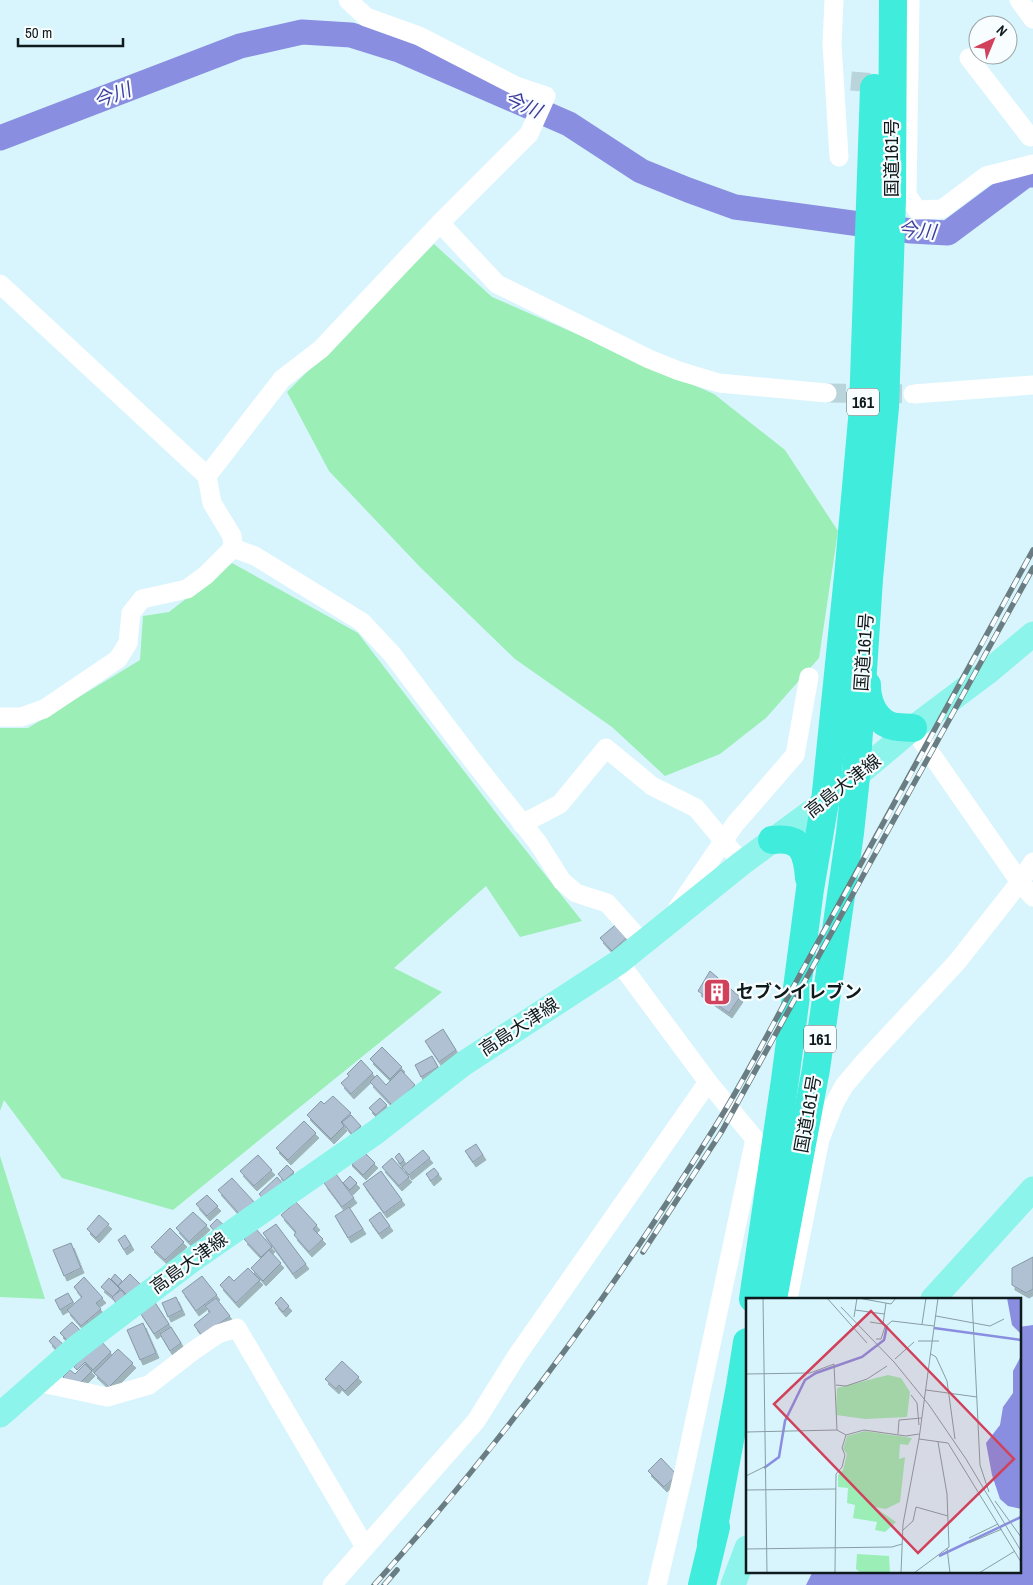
<svg xmlns="http://www.w3.org/2000/svg" width="1033" height="1585" font-family="'Archivo Narrow','Noto Sans JP',sans-serif">
<style>
.green{fill:#9aeeb6}
.water{fill:#898ee0}
.lines{fill:none;stroke-linecap:round;stroke-linejoin:round}
.river{stroke:#898ee0;stroke-width:25}
.building{fill:#afc1d2;stroke:#8798a9;filter:url(#shadow)}
.minor-tunnel{stroke:#bad4db;stroke-width:19;stroke-dasharray:19 9;stroke-linecap:butt}
.minor{stroke:#fff;stroke-width:19}
.major{stroke:#8cf4ea;stroke-width:25}
.highway{stroke:#40ecdc;stroke-width:28}
.rail-casing{stroke:#6a7d82;stroke-width:5.5}
.rail{stroke:#f8fdff;stroke-width:4;stroke-dasharray:11;stroke-linecap:butt}
.labels{text-anchor:middle;stroke-width:4.5;stroke-linejoin:round;paint-order:stroke}
.shield{fill:#f8fdff;stroke:#555e60;stroke-width:1}
.shield-label{font-size:16px;font-weight:bold;fill:#0f1a1c}
.street-label{font-size:18px;fill:#0f1a1c;stroke:#f8fdff}
.poi-label{font-size:18px;font-weight:bold;fill:#0f1a1c;stroke:#f8fdff;text-anchor:start}
.water-label{font-size:19px;font-style:italic;fill:#403b9b;stroke:#f8fdff}
.inset-river{fill:none;stroke:#898ee0;stroke-width:2.5}
.inset-road{fill:none;stroke:#889da3;stroke-width:1}
.view{fill:#d2415b;fill-opacity:0.15;stroke:#d2415b;stroke-width:2.5}
.inset-edge{fill:none;stroke:#0f1a1c;stroke-width:2.5}
</style>
<defs>
<filter id="shadow"><feDropShadow dx="3" dy="5" stdDeviation="0" flood-color="#0004"/></filter>
</defs>
<rect width="100%" height="100%" fill="#d8f5fd"/>
<g class="green">
<path d="M434,244L492,297L714,394L785,450L838,531L819,658L766,718L720,754L665,776L612,727L515,659L420,567L329,471L287,392Z"/>
<path d="M232,563L358,633L500,818L582,921L520,937L486,886L394,968L442,992L173,1210L62,1178L4,1100L0,1111V728H28L140,660L143,616L169,612Z"/>
<path d="M0,1156L45,1299L0,1297Z"/>
</g>
<path class="water" d="M1033,1325V1585H806L813,1571H1019V1327Z"/>
<g class="lines">
<path class="river" d="M0,138L240,46L302,32L351,35L399,50L569,124L641,171L688,190L735,207L911,231L948,233L1026,175H1033"/>
</g>
<g class="building">
<path d="M620,921L631,934L612,951L600,938Z"/>
<path d="M710,971L740,997L729,1013L698,991Z"/>
<path d="M443,1029L456,1050L439,1062L425,1041Z"/>
<path d="M382,1047L402,1067L390,1079L370,1059Z"/>
<path d="M432,1056L438,1067L421,1077L415,1065Z"/>
<path d="M361,1060L373,1073L351,1094L341,1083L349,1076L347,1074Z"/>
<path d="M401,1070L415,1085L393,1106L370,1082L377,1075L386,1085Z"/>
<path d="M333,1096L351,1113L341,1122L344,1126L331,1139L307,1115L321,1101L324,1104Z"/>
<path d="M380,1098L387,1105L376,1115L369,1108Z"/>
<path d="M351,1115L361,1126L352,1134L342,1122Z"/>
<path d="M304,1121L316,1133L288,1160L276,1148Z"/>
<path d="M476,1144L483,1155L473,1162L465,1151Z"/>
<path d="M361,1149L375,1163L363,1175L349,1161Z"/>
<path d="M423,1150L430,1158L409,1175L402,1167Z"/>
<path d="M399,1153L404,1160L400,1164L395,1157Z"/>
<path d="M258,1155L272,1170L254,1186L240,1171Z"/>
<path d="M392,1158L409,1177L399,1186L382,1167Z"/>
<path d="M287,1165L294,1172L284,1181L278,1174Z"/>
<path d="M434,1168L439,1174L431,1181L426,1174Z"/>
<path d="M381,1171L402,1200L384,1213L363,1184Z"/>
<path d="M336,1174L354,1198L342,1207L324,1183Z"/>
<path d="M350,1176L357,1183L350,1190L343,1183Z"/>
<path d="M277,1177L284,1185L266,1202L259,1194Z"/>
<path d="M232,1178L255,1203L241,1216L218,1190Z"/>
<path d="M207,1195L218,1206L207,1216L196,1204Z"/>
<path d="M296,1202L317,1225L313,1229L323,1239L309,1252L294,1235L296,1232L281,1215Z"/>
<path d="M349,1207L363,1229L348,1238L335,1216Z"/>
<path d="M193,1212L207,1225L189,1242L176,1228Z"/>
<path d="M380,1212L390,1226L379,1234L369,1220Z"/>
<path d="M99,1215L109,1224L96,1238L87,1229Z"/>
<path d="M217,1219L226,1227L218,1235L210,1226Z"/>
<path d="M276,1224L306,1264L293,1274L263,1233Z"/>
<path d="M170,1228L184,1242L165,1260L151,1247Z"/>
<path d="M256,1229L272,1247L261,1257L244,1239Z"/>
<path d="M125,1235L131,1245L124,1250L118,1240Z"/>
<path d="M71,1243L81,1268L64,1276L53,1250Z"/>
<path d="M269,1250L281,1263L263,1281L251,1268Z"/>
<path d="M1033,1257V1289L1026,1293L1012,1285V1268Z"/>
<path d="M248,1268L260,1280L236,1303L220,1285L229,1276L234,1281Z"/>
<path d="M115,1274L122,1281L118,1286L111,1279Z"/>
<path d="M130,1274L141,1285L129,1297L118,1286Z"/>
<path d="M202,1276L217,1295L196,1311L182,1291Z"/>
<path d="M84,1277L103,1298L96,1303L101,1309L81,1326L67,1310L82,1297L74,1287Z"/>
<path d="M109,1278L120,1289L113,1297L101,1287Z"/>
<path d="M121,1290L126,1296L116,1303L112,1297Z"/>
<path d="M68,1293L73,1302L60,1310L55,1300Z"/>
<path d="M176,1297L182,1310L168,1317L162,1303Z"/>
<path d="M281,1297L289,1306L283,1312L275,1303Z"/>
<path d="M216,1298L230,1316L202,1336L194,1325L210,1312L205,1306Z"/>
<path d="M154,1301L169,1324L154,1334L139,1311Z"/>
<path d="M72,1322L82,1332L70,1343L60,1333Z"/>
<path d="M143,1323L156,1353L140,1360L127,1330Z"/>
<path d="M171,1327L181,1343L170,1351L160,1334Z"/>
<path d="M54,1336L64,1345L58,1351L49,1341Z"/>
<path d="M100,1340L111,1352L93,1370L85,1362L77,1370L74,1367Z"/>
<path d="M118,1349L133,1363L109,1387L94,1373Z"/>
<path d="M342,1361L359,1377L345,1391L339,1385L336,1389L325,1379Z"/>
<path d="M85,1364L92,1371L74,1389L63,1377L70,1370L75,1374Z"/>
<path d="M661,1458L677,1475L664,1487L648,1471Z"/>
</g>
<g class="lines">
<g class="minor-tunnel">
<path d="M851,81L887,84"/>
<path d="M827,393L913,394"/>
</g>
<g class="minor">
<path d="M834,0L832,44L839,157"/>
<path d="M910,0L907,195L917,210L942,209L986,176L1033,164"/>
<path d="M1019,0L1033,19"/>
<path d="M969,58L1030,137L1033,135"/>
<path d="M440,223L497,284L649,359L679,371L719,383L827,393"/>
<path d="M0,284L207,476L212,503L232,536L233,548L206,575L187,589L142,599L131,613L128,643L118,659L44,709L21,717H0"/>
<path d="M913,394L1033,385"/>
<path d="M207,476L282,379L321,349L440,223L529,134L546,96L516,86L419,36L366,17L348,0"/>
<path d="M233,548L255,556L362,622L392,654L473,761L538,843L562,881L576,893L607,903L643,943"/>
<path d="M913,728L1020,882L1033,897"/>
<path d="M522,824L560,804L606,748L652,786L696,808L742,863"/>
<path d="M677,909L735,824L795,755L809,677"/>
<path d="M619,962L708,1082L755,1139L684,1471L657,1585"/>
<path d="M788,1299L820,1139L834,1104L844,1086L866,1060L957,962L1020,882L1033,862"/>
<path d="M37,1382L107,1397L149,1385L193,1351L218,1334L237,1328L365,1547"/>
<path d="M332,1585L476,1421L516,1357L708,1082"/>
</g>
<g class="major">
<path d="M933,1299L1033,1189"/>
<path d="M0,1415L76,1348L192,1260L376,1132L463,1064L619,962L742,863L825,802L913,728L989,671L1033,634"/>
<path d="M733,1585L747,1548"/>
</g>
<g class="highway">
<path d="M867,685C867,700 873,718 889,725C896,728 906,727 913,728"/>
<path d="M772,840C802,836 807,852 809,878"/>
<path d="M753,1299L785,1080L810,889L825,802L849,566L863,408L874,88"/>
<path d="M773,1299L816,1069L850,833L856,777L869,579L885,407L892,199L893,0"/>
<path d="M711,1543L740,1386L747,1342"/>
<path d="M702,1585L716,1527"/>
</g>
<g class="rail-casing">
<g id="rail">
<path d="M643,1252L722,1131L1033,568"/>
<path d="M374,1585C502,1444 613,1292 713,1130C747,1076 776,1018 807,962C883,826 958,688 1033,550"/>
<path d="M384,1585L397,1570"/>
</g>
</g>
<use href="#rail" class="rail"/>
</g>
<defs>
<g id="building-square" transform="scale(1.4375)"><rect x="-9" y="-9" width="18" height="18" rx="4" fill="#d2415b" stroke="#f8fdff"/><path d="M-4-6H4V6H1V3H-1V6H-4ZM-2.5-4.3h1.7v1.8h-1.7ZM.8-4.3h1.7v1.8H.8ZM-2.5-1h1.7V.8h-1.7ZM.8-1h1.7V.8H.8Z" fill="#fff"/></g>
</defs>
<g fill-rule="evenodd">
<use href="#building-square" x="717" y="992"/>
</g>
<g class="labels">
<g class="shield">
<rect x="847" y="388.5" width="32" height="27" rx="4"/>
<rect x="804" y="1025.5" width="32" height="27" rx="4"/>
</g>
<g class="shield-label">
<text x="863" y="408">161</text>
<text x="820" y="1045">161</text>
</g>
<g class="street-label">
<text transform="translate(892 158) rotate(-90)" y="6">国道161号</text>
<text transform="translate(864 652) rotate(-86)" y="6">国道161号</text>
<text transform="translate(843 786) rotate(-38)" y="6">高島大津線</text>
<text transform="translate(519 1027) rotate(-33)" y="6">高島大津線</text>
<text transform="translate(808 1114) rotate(-80)" y="6">国道161号</text>
<text transform="translate(189 1263) rotate(-36)" y="6">高島大津線</text>
</g>
<g class="poi-label">
<text x="736" y="998">セブンイレブン</text>
</g>
<g class="water-label">
<text transform="translate(112 95) rotate(-21)" y="7">今川</text>
<text transform="translate(523 104) rotate(24)" y="7">今川</text>
<text transform="translate(917 230) rotate(5)" y="7">今川</text>
</g>
</g>
<g transform="translate(746 1298)">
<rect width="275" height="275" fill="#d8f5fd"/>
<path d="M142,77L155,80L164,94L161,119L119,121L90,117L91,90ZM119,133L166,140L162,147L154,146L153,161L159,159L154,204L140,211L128,209L150,224L139,234L129,232L131,224L107,220L109,207L101,205L102,190L92,189V177L97,172L101,156L97,151L101,138ZM111,256L143,258L144,275H115L110,271Z" fill="#9aeeb6"/>
<path d="M261,0H275V36L266,27ZM275,58V211L262,208L254,201L246,177L240,145L254,127L257,109L267,95V73Z" fill="#898ee0"/>
<path class="inset-river" d="M188,30L275,42M18,170L33,159L39,123L59,82L70,75L116,59L138,42L141,28M193,258L275,219"/>
<path class="inset-road" d="M17,0L21,275M81,0L121,45M112,0L145,6L150,0M226,0L234,167L243,194M0,1L36,0M95,9L148,64L183,107L220,161L275,253M109,12L138,16M190,18L244,28L258,21M108,19L111,0M124,24L137,26L140,5M176,26L180,0M130,41H135L139,29L146,23L188,28M172,43H193M185,56L190,59L201,83L209,141M149,61L168,44M0,76L64,75L88,66L91,132M90,87L100,88L121,81L141,68M180,92L231,99M165,97L171,105L173,127M0,134L91,132L100,137L118,132L160,138L173,136M152,136L153,122L176,120M173,141L202,145L275,264M0,178L20,168M0,192L90,191M249,203L275,239M157,232L167,223L170,209L202,218M223,240L252,226M223,245L256,231M201,250L204,275M0,251L146,249L156,246M89,275L90,176L96,169L99,157L96,150L100,137M155,275L157,226L173,141L192,0M168,275L203,249L201,196L192,144M233,275L269,253"/>
<path class="view" d="M125,13L268,161L172,255L28,106Z"/>
<rect width="275" height="275" class="inset-edge"/>
</g>
<g transform="translate(993 40) rotate(44)"><circle r="24" fill="#f8fdff" stroke="#9ba2a4"/>
<path d="M0-4L9 19L0 12L-9 19Z" fill="#d2415b"/>
<text y="-8" font-size="14" font-weight="bold" text-anchor="middle" fill="#0f1a1c">N</text>
</g>
<path d="M18 38v8h105v-8" fill="none" stroke="#0f1a1c" stroke-width="2.5"/>
<text x="25" y="38" font-size="15" fill="#0f1a1c" stroke="#f8fdff" stroke-width="4" paint-order="stroke">50 m</text>
</svg>
